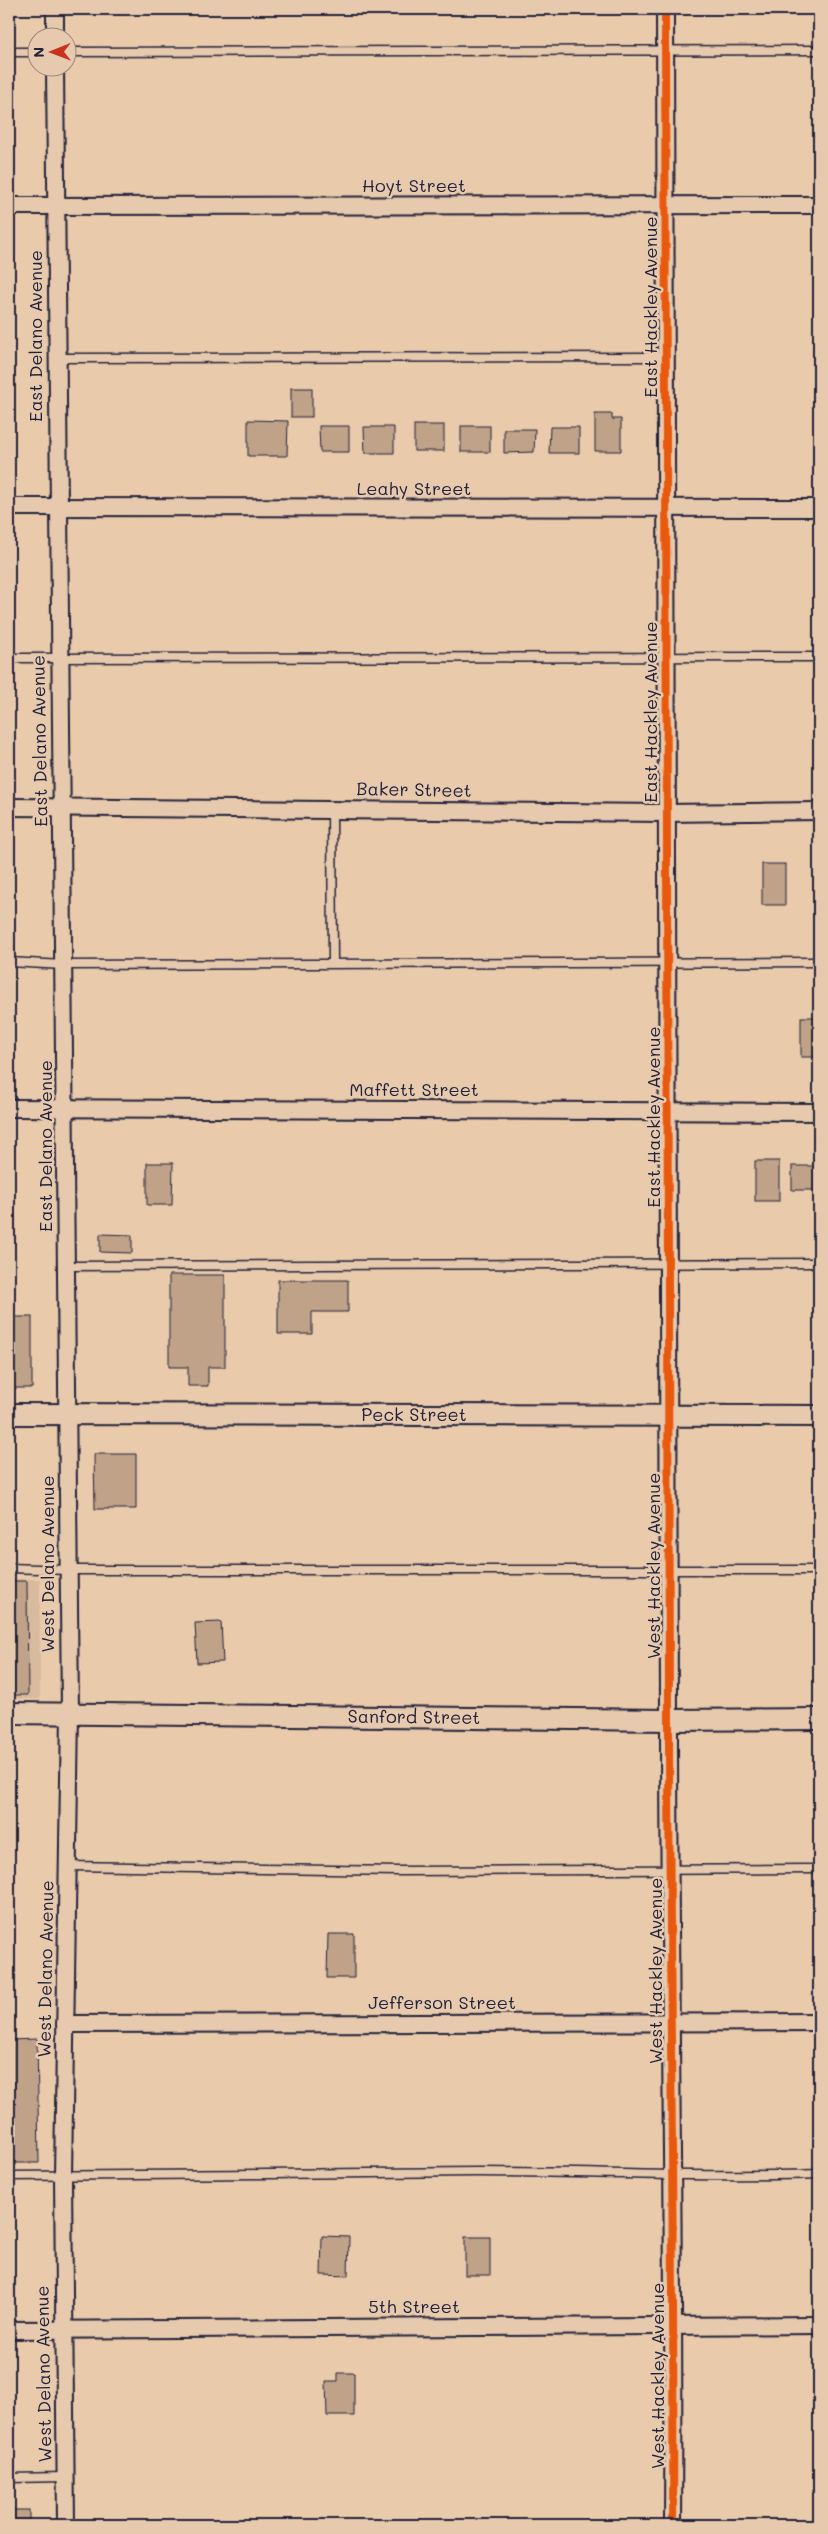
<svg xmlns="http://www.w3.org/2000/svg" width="828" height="2534" font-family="Mali,sans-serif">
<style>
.built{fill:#d8bb9e}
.building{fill:#bfa288;stroke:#22223b}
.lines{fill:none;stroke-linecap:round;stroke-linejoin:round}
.service-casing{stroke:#22223b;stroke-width:11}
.minor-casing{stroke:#22223b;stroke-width:20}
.tertiary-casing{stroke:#22223b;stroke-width:24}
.service{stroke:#e7caae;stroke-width:8}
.minor{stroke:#e7caae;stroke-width:16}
.tertiary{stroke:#e7caae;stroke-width:20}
.cycleway-casing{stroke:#e7caae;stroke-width:11}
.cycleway{stroke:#e8590c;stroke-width:8}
.labels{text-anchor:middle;stroke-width:5;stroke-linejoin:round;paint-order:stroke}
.street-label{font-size:18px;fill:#22223b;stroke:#e7caae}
</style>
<rect width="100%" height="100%" fill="#e9caab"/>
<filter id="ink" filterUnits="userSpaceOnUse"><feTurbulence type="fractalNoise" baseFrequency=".02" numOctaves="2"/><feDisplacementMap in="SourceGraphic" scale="10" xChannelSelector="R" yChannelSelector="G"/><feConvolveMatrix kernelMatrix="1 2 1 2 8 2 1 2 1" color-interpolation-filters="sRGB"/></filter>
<g filter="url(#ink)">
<rect class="built" x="9" y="1579" width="31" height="120"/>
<g class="building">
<rect x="291" y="388" width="21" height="29"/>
<path d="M595,414H612V419H621V451H595Z"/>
<path d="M248,420L288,421L287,456H248Z"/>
<rect x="414" y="425" width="30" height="26"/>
<path d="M319,426H349V452H320Z"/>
<rect x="461" y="426" width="29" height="26"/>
<path d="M364,427H394V453H365Z"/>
<path d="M550,427H579V453H549Z"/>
<path d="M504,429H535L534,452L504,453Z"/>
<rect x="762" y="864" width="23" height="41"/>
<rect x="801" y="1017" width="18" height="40"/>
<rect x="755" y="1161" width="24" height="40"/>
<path d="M147,1163H173L172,1205H147Z"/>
<rect x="792" y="1166" width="27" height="24"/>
<path d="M100,1234L132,1235V1253L100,1252Z"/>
<path d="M169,1275H225V1367H208V1386H188V1367H169Z"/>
<path d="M278,1280H348V1312H312V1334H278Z"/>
<rect x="9" y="1317" width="23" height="71"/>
<path d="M94,1454H136V1509H95Z"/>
<path d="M9,1581H27L28,1695H9Z"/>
<path d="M221,1622L223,1662L197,1663L195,1623Z"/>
<path d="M328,1934H354V1978H327Z"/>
<path d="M37,2039L39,2163H9V2040Z"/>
<path d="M322,2236L349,2237L348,2276L321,2275Z"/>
<rect x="465" y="2237" width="25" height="38"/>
<path d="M338,2373H354V2416H327L326,2381H338Z"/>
<rect x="9" y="2510" width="20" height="15"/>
</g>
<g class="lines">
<g class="service-casing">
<g id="service">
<path d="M9,52H38"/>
<path d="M68,52L819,50"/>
<path d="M57,358L665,357"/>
<path d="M9,658L819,657"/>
<path d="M332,810L333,963"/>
<path d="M9,962L64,965L819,962"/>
<path d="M66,1266L819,1263"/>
<path d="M9,1568L68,1570H819"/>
<path d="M67,1866L398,1871L819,1869"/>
<path d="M9,2176C165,2176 321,2173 477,2172C591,2172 705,2178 819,2174"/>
<path d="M9,2478L65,2477"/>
</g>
</g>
<g class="minor-casing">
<g id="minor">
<path d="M55,9V38"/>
<path d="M665,9C666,578 668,1147 669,1716C669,1986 675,2255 673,2525"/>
<path d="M55,68L70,1713L63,2176L66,2525"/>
<path d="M9,206L819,205"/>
<path d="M9,507L819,508"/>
<path d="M9,807L666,813L819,811"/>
<path d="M9,1108L819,1112"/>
<path d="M65,2024L819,2022"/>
<path d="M9,2330L819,2325"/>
</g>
</g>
<g class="tertiary-casing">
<g id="tertiary">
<path id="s1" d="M9,1414L819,1416"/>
<path id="s2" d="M9,1713L669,1720L819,1719"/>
</g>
</g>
<use href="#service" class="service"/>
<use href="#minor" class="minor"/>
<use href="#tertiary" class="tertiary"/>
<g class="cycleway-casing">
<path id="cycleway" d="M665,9C666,578 668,1147 669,1716C669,1986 675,2255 673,2525"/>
</g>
<use href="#cycleway" class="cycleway"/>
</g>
</g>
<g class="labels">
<g class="street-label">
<text x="414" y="192">Hoyt Street</text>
<text transform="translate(651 307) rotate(-90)" y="6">East Hackley Avenue</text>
<text transform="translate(36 336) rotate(-90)" y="6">East Delano Avenue</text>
<text x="414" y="495">Leahy Street</text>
<text transform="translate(651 712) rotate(-90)" y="6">East Hackley Avenue</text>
<text transform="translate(40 741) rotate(-91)" y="6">East Delano Avenue</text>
<text transform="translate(414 790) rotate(1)" y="6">Baker Street</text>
<text x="414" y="1096">Maffett Street</text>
<text transform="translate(654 1117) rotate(-90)" y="6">East Hackley Avenue</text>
<text transform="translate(46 1146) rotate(-90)" y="6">East Delano Avenue</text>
<text dy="6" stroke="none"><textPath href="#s1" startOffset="405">Peck Street</textPath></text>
<text transform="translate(48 1564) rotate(-90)" y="6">West Delano Avenue</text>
<text transform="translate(654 1566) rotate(-90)" y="6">West Hackley Avenue</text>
<text dy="6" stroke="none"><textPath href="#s2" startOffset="405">Sanford Street</textPath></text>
<text transform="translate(46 1969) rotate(-89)" y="6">West Delano Avenue</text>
<text transform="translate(656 1971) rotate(-90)" y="6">West Hackley Avenue</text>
<text x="442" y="2009">Jefferson Street</text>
<text x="414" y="2313">5th Street</text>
<text transform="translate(44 2374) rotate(-91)" y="6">West Delano Avenue</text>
<text transform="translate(658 2376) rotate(-90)" y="6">West Hackley Avenue</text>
</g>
</g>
<rect width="828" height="2534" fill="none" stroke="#e7caae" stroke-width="30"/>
<rect x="15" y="15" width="798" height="2504" fill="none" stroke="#22223b" stroke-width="2" filter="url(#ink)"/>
<g transform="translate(52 52) rotate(269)"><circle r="24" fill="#e7caae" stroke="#988780"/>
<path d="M0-4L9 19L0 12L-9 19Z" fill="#c8321e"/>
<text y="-8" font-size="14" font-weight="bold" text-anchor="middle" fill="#22223b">N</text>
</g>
</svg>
